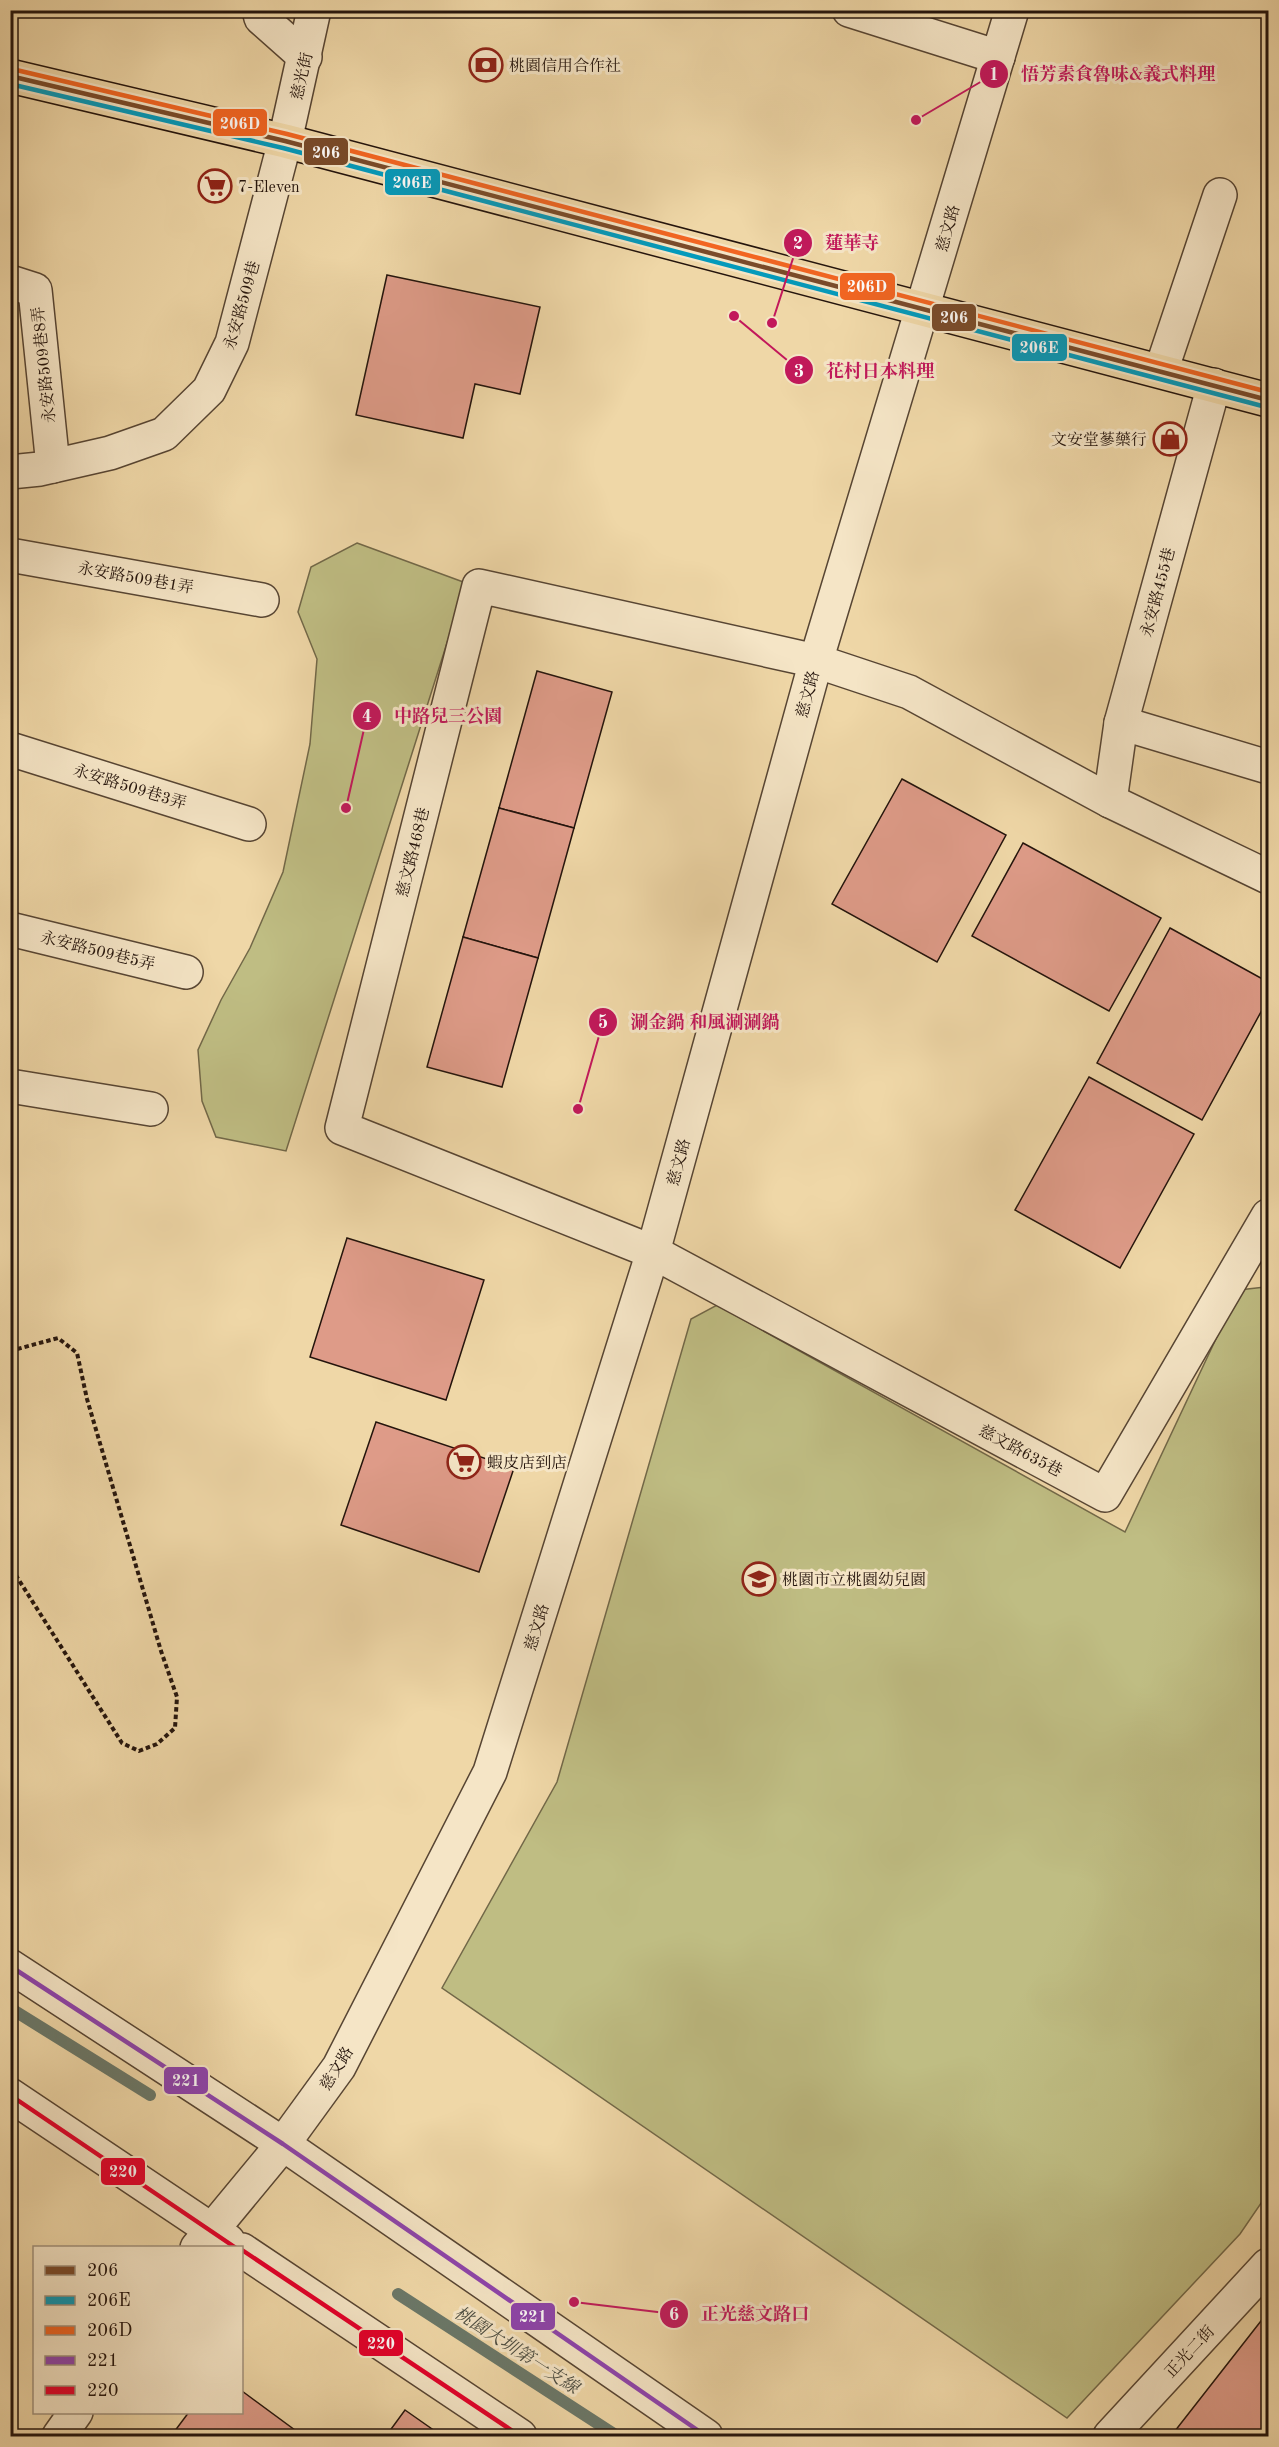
<svg xmlns="http://www.w3.org/2000/svg" width="1279" height="2447" font-family="'Old Standard TT','Noto Serif TC',serif">
<style>
.green{fill:#bfbd83;stroke:#726848;stroke-width:1.5}
.lines{fill:none;stroke-linecap:round;stroke-linejoin:round}
.stream{stroke:#6b7869;stroke-width:12}
.building{fill:#de9b88;stroke:#24140c;stroke-width:1.5}
.minor-casing{stroke:#574533;stroke-width:36}
.major-casing{stroke:#24140c;stroke-width:36}
.path{stroke:#24140c;stroke-width:4;stroke-dasharray:4.5 3;stroke-linecap:butt}
.minor{stroke:#f5e5c6;stroke-width:33}
.major{stroke:#efd7a7;stroke-width:33}
.bus-1-casing{stroke:#f5e5c6;stroke-width:9}
.bus-2-casing{stroke:#f5e5c6;stroke-width:9}
.bus-3-casing{stroke:#f5e5c6;stroke-width:9}
.bus-4-casing{stroke:#f5e5c6;stroke-width:9}
.bus-5-casing{stroke:#f5e5c6;stroke-width:9}
.bus-1{stroke:#7a4b2a;stroke-width:4.5}
.bus-2{stroke:#049abb;stroke-width:4.5}
.bus-3{stroke:#f26522;stroke-width:4.5}
.bus-4{stroke:#8e44ad;stroke-width:4.5}
.bus-5{stroke:#e4002b;stroke-width:4.5}
.labels{text-anchor:middle;stroke-width:6;stroke-linejoin:round;paint-order:stroke}
.poi-label{font-size:16px;fill:#24140c;stroke:#f5e5c6;text-anchor:start}
.street-label{font-size:16px;fill:#24140c;stroke:#f5e5c6}
.water-label{font-size:18px;font-style:italic;fill:#4d4e42;stroke:#f5e5c6}
.leader{fill:none;stroke:#c2185b;stroke-width:2}
.callout-dot{fill:#c2185b;stroke:#f5e5c6;stroke-width:2}
.mark-label{font-size:18px;text-anchor:middle;font-weight:bold;fill:#fff}
.callout-label{font-size:18px;text-anchor:middle;font-weight:bold;fill:#c2185b;stroke:#f5e5c6;stroke-width:6;stroke-linejoin:round;paint-order:stroke}
.line-badge{stroke:#f5e5c6;stroke-width:2}
.badge-label{font-size:16px;text-anchor:middle;font-weight:bold;fill:#fff}
</style>
<rect width="100%" height="100%" fill="#efd7a7"/>
<filter id="stains"><feTurbulence type="fractalNoise" baseFrequency=".00333" numOctaves="4"/><feColorMatrix values="0 0 0 0 .2 0 0 0 0 .09 0 0 0 0 .02 0 0 0 .5 -.17"/></filter>
<radialGradient id="worn" r=".72"><stop offset=".6" stop-color="#630" stop-opacity="0"/><stop offset="1" stop-color="#630" stop-opacity=".3"/></radialGradient>
<g class="green">
<path d="M357,543L466,583L286,1151L216,1137L202,1101L198,1050L221,1000L250,948L283,872L310,744L317,659L298,612L311,567Z"/>
<path d="M1265,1287L1268,1289V2193L1240,2234L1067,2418L442,1988L557,1782L691,1319L717,1305L1125,1532L1239,1290Z"/>
</g>
<g class="lines">
<g class="stream">
<path d="M10,2008L150,2095"/>
<path d="M398,2294L617,2436"/>
</g>
</g>
<g class="building">
<path d="M387,275L540,307L520,394L475,384L463,438L356,415Z"/>
<path d="M537,671L612,692L574,828L499,808Z"/>
<path d="M902,779L1006,835L937,962L832,904Z"/>
<path d="M499,808L574,828L538,958L463,937Z"/>
<path d="M1023,843L1161,918L1109,1011L972,936Z"/>
<path d="M1170,928L1268,982V999L1202,1120L1097,1063Z"/>
<path d="M463,937L538,958L502,1087L427,1067Z"/>
<path d="M1089,1077L1194,1134L1120,1268L1015,1210Z"/>
<path d="M347,1238L484,1280L446,1400L310,1357Z"/>
<path d="M376,1422L514,1468L479,1572L341,1525Z"/>
<path d="M1268,2312V2436H1171Z"/>
<path d="M242,2391L303,2436H171L189,2412H242Z"/>
<path d="M405,2410L442,2436H386Z"/>
</g>
<g class="lines">
<g class="minor-casing">
<g id="minor">
<path d="M259,10L261,18L305,57"/>
<path d="M849,10L998,57"/>
<path d="M10,282L35,290L53,466"/>
<path d="M1161,371L1220,195"/>
<path d="M10,472L40,469L110,453L164,434L209,390L232,343L285,141L314,10"/>
<path d="M10,555L262,600"/>
<path d="M1121,723L1268,767"/>
<path d="M10,749L249,824"/>
<path d="M1110,801L1121,723L1214,385"/>
<path d="M1268,877L1110,801L909,692L816,661L479,586L342,1128L653,1252L1105,1495L1268,1216"/>
<path d="M10,929L186,972"/>
<path d="M10,1086L151,1109"/>
<path d="M10,1966L283,2144L706,2436"/>
<path d="M10,2095L228,2241"/>
<path d="M197,2248L283,2144L339,2067L490,1772L653,1252L816,661L1012,10"/>
<path d="M242,2250L520,2436"/>
<path d="M59,2436L76,2412"/>
<path d="M1110,2436L1268,2265"/>
</g>
</g>
<g class="major-casing">
<path id="major" d="M10,76L285,141L1268,400"/>
</g>
<path class="path" d="M10,1351L58,1338L77,1353L87,1399L161,1651L177,1697L175,1728L157,1744L139,1751L122,1743L10,1566"/>
<use href="#minor" class="minor"/>
<use href="#major" class="major"/>
<g class="bus-1-casing">
<path id="bus-1" d="M10,76L285,141L1268,400"/>
</g>
<g class="bus-2-casing">
<path id="bus-2" d="M10,84L283,148L1266,407"/>
</g>
<g class="bus-3-casing">
<path id="bus-3" d="M12,69L287,134L1268,392"/>
</g>
<g class="bus-4-casing">
<path id="bus-4" d="M10,1966L283,2144L706,2436"/>
</g>
<g class="bus-5-casing">
<g id="bus-5">
<path d="M10,2095L236,2248"/>
<path d="M242,2250L520,2436"/>
</g>
</g>
<use href="#bus-1" class="bus-1"/>
<use href="#bus-2" class="bus-2"/>
<use href="#bus-3" class="bus-3"/>
<use href="#bus-4" class="bus-4"/>
<use href="#bus-5" class="bus-5"/>
</g>
<defs>
<g id="bank-ring" transform="scale(1.725)"><circle r="9.5" fill="#f5e5c6" stroke="#8f2418" stroke-width="1.5"/><path d="M-6-4H6V4H-6ZM0-2.3a2.3 2.3 0 1 0 0 4.6a2.3 2.3 0 1 0 0-4.6Z" fill="#8f2418"/></g>
<g id="supermarket-ring" transform="scale(1.725)"><circle r="9.5" fill="#f5e5c6" stroke="#8f2418" stroke-width="1.5"/><path d="M-6-5.5h2.5l.6 2H6L4.5 2H-2.5L-4.4-4H-6ZM-1.5 3.2a1.3 1.3 0 1 0 .1 0ZM3 3.2a1.3 1.3 0 1 0 .1 0Z" fill="#8f2418"/></g>
<g id="shop-ring" transform="scale(1.725)"><circle r="9.5" fill="#f5e5c6" stroke="#8f2418" stroke-width="1.5"/><path d="M-5-2.5h2.3a2.7 3.5 0 0 1 5.4 0H5L5.5 6h-11ZM-1.5-2.5h3a1.5 2.3 0 0 0-3 0Z" fill="#8f2418"/></g>
<g id="school-ring" transform="scale(1.725)"><circle r="9.5" fill="#f5e5c6" stroke="#8f2418" stroke-width="1.5"/><path d="M0-5L7-2L0 1L-7-2ZM-4 1L0 2.5L4 1V4Q0 6-4 4Z" fill="#8f2418"/></g>
</defs>
<g fill-rule="evenodd">
<use href="#bank-ring" x="486" y="65"/>
<use href="#supermarket-ring" x="215" y="186"/>
<use href="#shop-ring" x="1170" y="439"/>
<use href="#supermarket-ring" x="464" y="1462"/>
<use href="#school-ring" x="759" y="1579"/>
</g>
<g class="labels">
<g class="poi-label">
<text x="509" y="71">桃園信用合作社</text>
<text x="238" y="192">7-Eleven</text>
<text x="1147" y="445" text-anchor="end">文安堂蔘藥行</text>
<text x="487" y="1468">蝦皮店到店</text>
<text x="782" y="1585">桃園市立桃園幼兒園</text>
</g>
<g class="street-label">
<text transform="translate(301 76) rotate(-77)" y="6">慈光街</text>
<text transform="translate(947 228) rotate(-74)" y="6">慈文路</text>
<text transform="translate(241 305) rotate(-74)" y="6">永安路509巷</text>
<text transform="translate(43 365) rotate(-96)" y="6">永安路509巷8弄</text>
<text transform="translate(136 577) rotate(10)" y="6">永安路509巷1弄</text>
<text transform="translate(1157 592) rotate(-75)" y="6">永安路455巷</text>
<text transform="translate(807 694) rotate(-75)" y="6">慈文路</text>
<text transform="translate(130 786) rotate(17)" y="6">永安路509巷3弄</text>
<text transform="translate(412 852) rotate(-76)" y="6">慈文路468巷</text>
<text transform="translate(98 950) rotate(14)" y="6">永安路509巷5弄</text>
<text transform="translate(678 1162) rotate(-75)" y="6">慈文路</text>
<text transform="translate(1021 1450) rotate(28)" y="6">慈文路635巷</text>
<text transform="translate(536 1627) rotate(-73)" y="6">慈文路</text>
<text transform="translate(336 2068) rotate(-58)" y="6">慈文路</text>
<text transform="translate(1189 2351) rotate(-47)" y="6">正光二街</text>
</g>
<g class="water-label">
<text transform="translate(517 2350) rotate(33)" y="6">桃園大圳第一支線</text>
</g>
</g>
<path class="leader" d="M916 120L994 74M772 323L798 243M734 316L799 370M346 808L367 716M578 1109L603 1022M574 2302L674 2314"/>
<g class="callout-dot">
<circle cx="916" cy="120" r="6"/>
<circle cx="772" cy="323" r="6"/>
<circle cx="734" cy="316" r="6"/>
<circle cx="346" cy="808" r="6"/>
<circle cx="578" cy="1109" r="6"/>
<circle cx="574" cy="2302" r="6"/>
<circle cx="994" cy="74" r="15"/>
<circle cx="798" cy="243" r="15"/>
<circle cx="799" cy="370" r="15"/>
<circle cx="367" cy="716" r="15"/>
<circle cx="603" cy="1022" r="15"/>
<circle cx="674" cy="2314" r="15"/>
</g>
<g class="mark-label">
<text x="994" y="80">1</text>
<text x="798" y="249">2</text>
<text x="799" y="377">3</text>
<text x="367" y="722">4</text>
<text x="603" y="1028">5</text>
<text x="674" y="2320">6</text>
</g>
<g class="callout-label">
<text x="1118" y="80">悟芳素食魯味&amp;義式料理</text>
<text x="852" y="249">蓮華寺</text>
<text x="880" y="377">花村日本料理</text>
<text x="448" y="722">中路兒三公園</text>
<text x="705" y="1028">涮金鍋 和風涮涮鍋</text>
<text x="755" y="2320">正光慈文路口</text>
</g>
<g class="line-badge">
<rect x="212" y="108" width="56" height="29" rx="6" fill="#f26522"/>
<rect x="303" y="137" width="46" height="29" rx="6" fill="#7a4b2a"/>
<rect x="384" y="168" width="57" height="28" rx="6" fill="#049abb"/>
<rect x="839" y="272" width="57" height="29" rx="6" fill="#f26522"/>
<rect x="931" y="303" width="46" height="29" rx="6" fill="#7a4b2a"/>
<rect x="1011" y="333" width="57" height="29" rx="6" fill="#049abb"/>
<rect x="163" y="2066" width="46" height="29" rx="6" fill="#8e44ad"/>
<rect x="100" y="2157" width="46" height="29" rx="6" fill="#e4002b"/>
<rect x="510" y="2302" width="46" height="29" rx="6" fill="#8e44ad"/>
<rect x="358" y="2329" width="46" height="28" rx="6" fill="#e4002b"/>
</g>
<g class="badge-label">
<text x="240" y="129">206D</text>
<text x="326" y="158">206</text>
<text x="412" y="188">206E</text>
<text x="867" y="292">206D</text>
<text x="954" y="323">206</text>
<text x="1039" y="353">206E</text>
<text x="186" y="2086">221</text>
<text x="123" y="2177">220</text>
<text x="533" y="2322">221</text>
<text x="381" y="2349">220</text>
</g>
<rect width="1279" height="2447" fill="none" stroke="#efd7a7" stroke-width="36"/>
<rect x="12" y="12" width="1255" height="2423" fill="none" stroke="#24140c" stroke-width="3"/>
<rect x="18" y="18" width="1243" height="2411" fill="none" stroke="#24140c" stroke-width="1.5"/>
<rect x="33" y="2246" width="210" height="168" fill="#f5e5c6" stroke="#a1917c" stroke-width="1.5"/>
<rect x="45" y="2266" width="30" height="9" fill="#7a4b2a" stroke="#a1917c" stroke-width="1.5"/>
<text x="87" y="2276" font-size="18" fill="#24140c">206</text>
<rect x="45" y="2296" width="30" height="9" fill="#049abb" stroke="#a1917c" stroke-width="1.5"/>
<text x="87" y="2306" font-size="18" fill="#24140c">206E</text>
<rect x="45" y="2326" width="30" height="9" fill="#f26522" stroke="#a1917c" stroke-width="1.5"/>
<text x="87" y="2336" font-size="18" fill="#24140c">206D</text>
<rect x="45" y="2356" width="30" height="9" fill="#8e44ad" stroke="#a1917c" stroke-width="1.5"/>
<text x="87" y="2366" font-size="18" fill="#24140c">221</text>
<rect x="45" y="2386" width="30" height="9" fill="#e4002b" stroke="#a1917c" stroke-width="1.5"/>
<text x="87" y="2396" font-size="18" fill="#24140c">220</text>
<rect width="100%" height="100%" filter="url(#stains)"/>
<rect width="100%" height="100%" fill="url(#worn)"/>
</svg>
